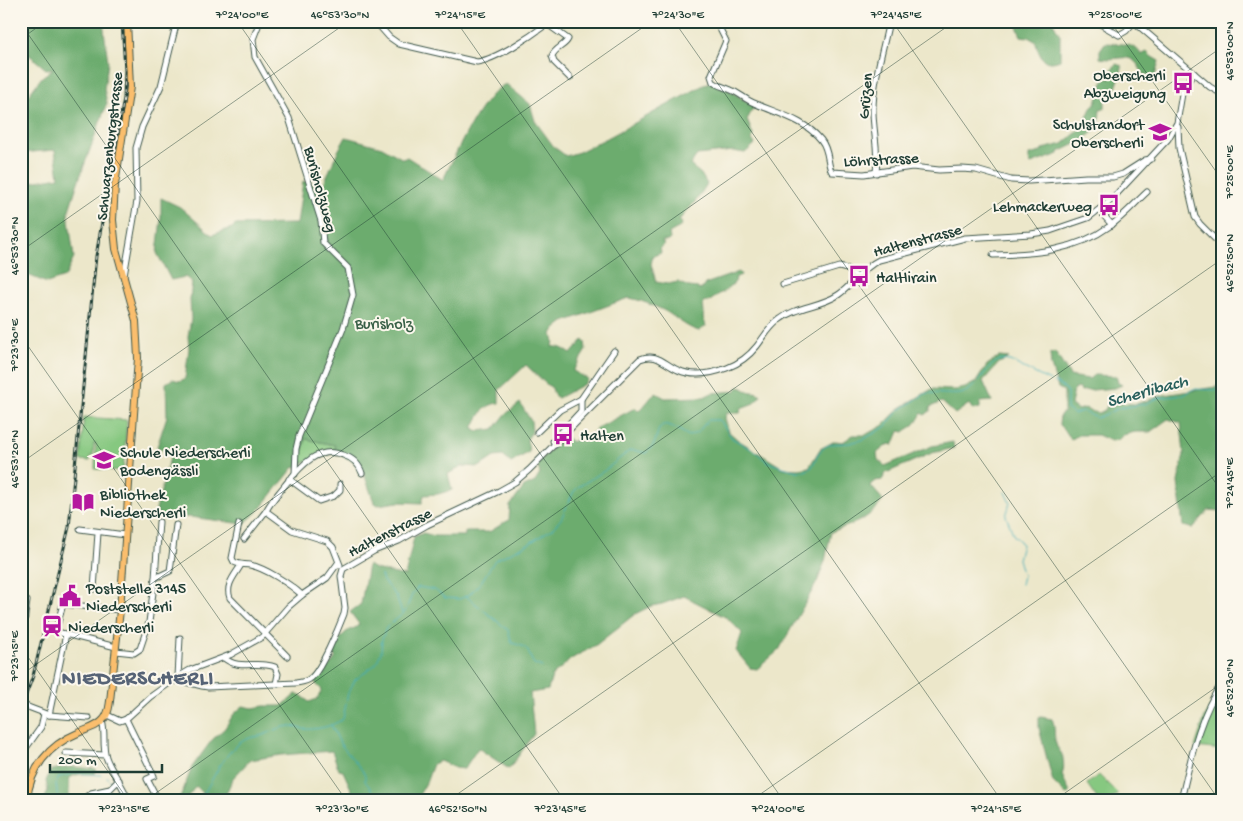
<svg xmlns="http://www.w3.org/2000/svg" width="1243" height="821" font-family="'Gochi Hand',sans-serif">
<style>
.green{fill:#86c880;stroke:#52825a}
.forest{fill:#6cac6e;stroke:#467451}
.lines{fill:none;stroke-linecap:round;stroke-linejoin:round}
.stream{stroke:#3dadba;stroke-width:1}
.minor-casing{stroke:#3e564a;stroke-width:7}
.major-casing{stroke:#3e564a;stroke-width:8}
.minor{stroke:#fff;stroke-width:5}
.major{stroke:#fabe6d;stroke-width:6}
.rail-casing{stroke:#1f3d34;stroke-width:3}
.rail{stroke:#fbf7ec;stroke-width:1;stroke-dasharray:4;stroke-linecap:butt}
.minor-bridge-casing{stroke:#3e564a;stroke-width:7;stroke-linecap:butt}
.minor-bridge{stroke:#fff;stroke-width:5}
.ticks{fill:none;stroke:#1f3d34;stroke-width:1;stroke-opacity:0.45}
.labels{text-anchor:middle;stroke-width:4;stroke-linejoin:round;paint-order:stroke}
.poi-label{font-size:16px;fill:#1f3d34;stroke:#fbf7ec;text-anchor:start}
.street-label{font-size:16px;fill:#1f3d34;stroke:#fbf7ec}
.park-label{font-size:16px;fill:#396047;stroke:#fbf7ec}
.water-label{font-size:18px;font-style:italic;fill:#285f5c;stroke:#fbf7ec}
.district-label{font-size:21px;font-weight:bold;letter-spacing:1px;fill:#566376;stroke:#fbf7ec}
.neatline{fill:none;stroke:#1f3d34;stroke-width:2}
.ticks-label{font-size:12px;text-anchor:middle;fill:#1f3d34}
</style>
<rect width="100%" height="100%" fill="#fbf7ec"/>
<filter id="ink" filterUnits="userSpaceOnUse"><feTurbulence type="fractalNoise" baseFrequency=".02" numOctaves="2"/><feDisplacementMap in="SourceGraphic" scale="10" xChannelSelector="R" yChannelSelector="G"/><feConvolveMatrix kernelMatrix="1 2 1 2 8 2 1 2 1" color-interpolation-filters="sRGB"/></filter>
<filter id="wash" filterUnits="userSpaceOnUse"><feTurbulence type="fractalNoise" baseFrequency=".0096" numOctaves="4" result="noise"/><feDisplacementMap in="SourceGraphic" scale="20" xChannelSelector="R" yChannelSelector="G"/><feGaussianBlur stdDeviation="1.12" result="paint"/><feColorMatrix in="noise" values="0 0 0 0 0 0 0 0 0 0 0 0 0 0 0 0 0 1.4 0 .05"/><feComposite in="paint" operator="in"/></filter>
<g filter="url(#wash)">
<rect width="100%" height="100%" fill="#ece7ca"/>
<g class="green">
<path d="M84,417L127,420L123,471L95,469L96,443H94L93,456H90V461L80,460Z"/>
<path d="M305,439L335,445V452L302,463L300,460Z"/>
<path d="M1222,687V750L1195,747L1204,719Z"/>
<path d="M1099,775L1118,794L1111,800H1098L1087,784Z"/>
</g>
<g class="forest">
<path d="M21,21H103L108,63L104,89L107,103L78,182L68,213L74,258L65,277L47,283L21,272V184L59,177L55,150L21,153V105L42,77L54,68L46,69L21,48Z"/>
<path d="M1015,21H1052L1060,35V60C1042,67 1040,55 1035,41L1028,37L1021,36Z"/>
<path d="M1105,43C1117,44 1136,42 1141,55L1147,52L1152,57L1159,61L1153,83L1148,75L1143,74C1131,48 1122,62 1100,58V50Z"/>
<path d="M1116,64L1122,66L1121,73L1116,88L1109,93L1105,102V108L1100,109L1099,122L1091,126L1094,131L1082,141L1059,152V154L1031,164L1029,160V155L1041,152L1043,149L1063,144L1082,128L1092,106L1096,103L1104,80L1107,78L1110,79L1111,71Z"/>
<path d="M711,81L724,87L754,106L747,120L753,135L752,140L755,144L745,153L733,151L697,155L690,165L701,174L707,184L695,202L679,220L682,223L680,227L669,233L670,239L668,241H662L664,245L660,248L661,253L653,256L651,264L656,282L668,284L678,282L689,287L698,288V290L702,289L705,284L739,272L741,275L736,277L735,282L724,292C716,294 713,302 703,303L704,313L703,317L706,326L699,331C685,327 677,318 665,311C654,306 639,299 628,298L564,322L555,329L552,334L554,342L552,347C560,346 564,349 571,354L583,340L585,342L586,350L573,371L588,379L584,384L558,398L554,395L552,388L545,383L526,365L499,390V403C484,404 479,416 473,428L478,431L494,429L506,414L520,403L531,421L532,432L527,439L529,452L511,463L503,456L494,457L479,467L462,466L448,474L452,490L438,494L424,495L422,503L398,502L378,505L374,502L361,465L335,452V445L306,439L300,460L302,463L298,468L295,466L260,509L244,524L190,517L160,519L156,509L171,454L157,447L167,416L166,383L173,379L179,381L185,379L189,348L188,336L191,319L190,299L192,282L185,277L171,280L157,253L161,219V198L180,207L212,235L232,228L235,225L297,224L303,181L322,188L337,153L346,137L382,147L403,159L407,157L443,180C455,156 482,93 506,84L530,104L535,121L554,147L566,156L579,152L611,136Z"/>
<path d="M1055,352L1070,376L1089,379L1094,375L1116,376L1118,383L1122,385L1115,388L1081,391L1079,388L1074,389L1071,405L1078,410L1086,408L1089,411L1099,413L1105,410L1107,406L1118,403L1136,404L1164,395L1222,386V511L1209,510L1193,528L1183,526L1178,482L1184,454L1181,423L1168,419L1150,432H1135L1123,435L1118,440L1111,441L1098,435H1078L1071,440L1067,433L1059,425L1060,415L1064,412V391L1058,388L1051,366L1050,354Z"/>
<path d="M999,357L1009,358L999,363L983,381L992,401L980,402V408L973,410L969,404L955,414L942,402L930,407V411L925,415L922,413C919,418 917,422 913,426C910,428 907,429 904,432L899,431L893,446L891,444L887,445L877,453L878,460L885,466L932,446L953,442L954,448L932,453L886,473L882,480L875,481L870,485L883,500C868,521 854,523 831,532L825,561L817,582L779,650L757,669L750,668L736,651L742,633L727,618L684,596L662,604L651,606L635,614L596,645L571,659L552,676L548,690L530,693L534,734L509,769L478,748L464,769L455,768L440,761L433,764L426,783L416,800H356L343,771L339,770L332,751L281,755L250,760L233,778L224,798L213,796L211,800H199L203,793L196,786L185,800H176L181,796L192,767L212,740L225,728L233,715L243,706L253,708L264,706H282L296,694L301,695L309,702L317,699L322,690L312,680C320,674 331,666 336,657L333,651C336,644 340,638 345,633C350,629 356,629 359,624L350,612L361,604L368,565L375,569L405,576L414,537L423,533L435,536H465V532H489L509,520L510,506L524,487L535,482L540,474L537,463L565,436L572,442L575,440H587L596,429L635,408L639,411C646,405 649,398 656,393L665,398L704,397L712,393L735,391L738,387C743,387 744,390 748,391C753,393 756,391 761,395L754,403L741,408L740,413H727L725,418L729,432L738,440L783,468L798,469L809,467L820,449L835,441L843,442L853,435H865L882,426L900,408L932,389L955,390L965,388L976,382L987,365Z"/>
<path d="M1041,717L1052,719C1056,727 1053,735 1056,744C1057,749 1063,753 1063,759C1064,764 1064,770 1062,775L1070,793L1066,795L1053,782L1039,728V718Z"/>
<path d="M72,767L96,769L95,774C87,774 75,772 69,779V796L79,800H44L48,791L46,781L51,770Z"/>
</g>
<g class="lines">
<g class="stream">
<path d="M1054,382L1067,390V409L1074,414L1082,411L1097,418L1119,408L1145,404L1158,398L1184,395L1193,389L1218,390V383L1222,368"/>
<path d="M1005,492L1010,503L1006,516L1014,536L1020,541L1022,545L1018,559L1023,576L1021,584"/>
<path d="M381,575L383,581L396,596L402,613"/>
<path d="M466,596L508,630L512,643C532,648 525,649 534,664L542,667"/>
<path d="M331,725L341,745L362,770L365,775V781L378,798L381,800"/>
<path d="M107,777L113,784"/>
<path d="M116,787L118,788L120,800"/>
<path d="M58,800L56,784L59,777L76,773L101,775"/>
<path d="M200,800C212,782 226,747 247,739C253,736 259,737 266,734C276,730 279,727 291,726C295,726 298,728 302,729C316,730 331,727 343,719L348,693L355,680L376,664L381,652L382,639L386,628L405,612L412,595L418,587L435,590L445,598L459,599L469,595L481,582L495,560L530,543L553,528L561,519L573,493L578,487L604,471L629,451L633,450L646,453C649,450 652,447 654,444C658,436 657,420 671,426C677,428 683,433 689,436L698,432L708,420H720L732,438L756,452L765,460L773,464L797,471H805L812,467L819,452L826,446L832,444L850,443L864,439L885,427L899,410L925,394L928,393C937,393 951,395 960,394C976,391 984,368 999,360L1010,361L1050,381"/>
</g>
</g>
</g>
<g filter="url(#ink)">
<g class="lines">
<g class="minor-casing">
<g id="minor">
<path d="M260,21L253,39L255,57L289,118L321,221L323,243L348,268L353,295L343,329L299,436L296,449L295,474"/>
<path d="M375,21L389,37L399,44L477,62C497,59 531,36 547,24L568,39C565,46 555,48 552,56L554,62L570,78"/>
<path d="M716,21L726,41L711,76L713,82C718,86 725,87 731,90C739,93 746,100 754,103C778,114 804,119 821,140C830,151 827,166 832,172L864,174L912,167L939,170L962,169L976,170L1011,180L1029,181L1086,177H1113L1123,174L1145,160L1151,159"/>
<path d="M1095,21L1119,35L1126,31L1134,22"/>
<path d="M1133,21L1210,87L1222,94"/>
<path d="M1176,125L1178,127L1179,148L1195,217L1200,224L1222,246"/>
<path d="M876,173C879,150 873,132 873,110C873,81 883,50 889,21"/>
<path d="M1099,210L1112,225"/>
<path d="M993,255C1034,254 1076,251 1110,226C1124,216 1135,203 1147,192"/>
<path d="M124,276L137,201L136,148L142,127L161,86L177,21"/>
<path d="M783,284L839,267L847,269L857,277"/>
<path d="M537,432L560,410L581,399"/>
<path d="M555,445L553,441L581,411V399L614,351"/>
<path d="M289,479L319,501L334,496L340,490V484"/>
<path d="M239,524L232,558L234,562C239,565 244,564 250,565C265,568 290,584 302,595"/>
<path d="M80,529L125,535"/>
<path d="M244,539L266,511"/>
<path d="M241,565C235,575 225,585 230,598L287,656"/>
<path d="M340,565L333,547L327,541L292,530L266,511C271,501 279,493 285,485C300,467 317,445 343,455C353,458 359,464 362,473"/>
<path d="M155,578L159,522"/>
<path d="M94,589L98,533"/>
<path d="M21,646L27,601"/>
<path d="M116,647L57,632V626L63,604L120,610"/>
<path d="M116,651L134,653L140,649L149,622L155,578L170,571L176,525"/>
<path d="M224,658C240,671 256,660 275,667L278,674L276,684"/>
<path d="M178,677L180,638"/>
<path d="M174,681C186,680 196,686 208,687L296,683C301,682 307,682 311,678C321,670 339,627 344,614L345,608L341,576L343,569L374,551L399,541L427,525L499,491L515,482L529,470L640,359C657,352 664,364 678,370C693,377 711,374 727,368C738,364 749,356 757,346C764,337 769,327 779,320C796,306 820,307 838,295C853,285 862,268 879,260L965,238L1031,234L1050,231L1088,218L1110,201L1168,139L1177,123L1183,88L1194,73"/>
<path d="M28,707L49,715L89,718"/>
<path d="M49,715L66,634"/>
<path d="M107,715L120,721L126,719L150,697L178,677L190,670L230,655L262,637L288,607L302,595L327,578L338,563"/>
<path d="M126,719L154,776L147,779L156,796"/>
<path d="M102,721C106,733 102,745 106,757C111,772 123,784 128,800"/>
<path d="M66,753L105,755"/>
<path d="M21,755L41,727L44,714"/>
<path d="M82,800L91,793L110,789L119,780"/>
<path d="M1181,800C1191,759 1198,718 1222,683"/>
</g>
</g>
<g class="major-casing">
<path id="major" d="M27,800C30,768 49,745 78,733C87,729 98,727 104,719C109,713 109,707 110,701L120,610L138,358L136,321L116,249L113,220L115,185L130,87L127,21"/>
</g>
<use href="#minor" class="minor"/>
<use href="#major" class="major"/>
<g class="rail-casing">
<path id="rail" d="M21,708L33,676L69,527L96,256L124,98L125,71L122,21"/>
</g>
<use href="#rail" class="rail"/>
<g class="minor-bridge-casing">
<path id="minor-bridge" d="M21,704L28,707"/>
</g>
<use href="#minor-bridge" class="minor-bridge"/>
</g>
</g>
<path class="ticks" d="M237,21L783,800M456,21L1001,800M674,21L1219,800M892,21L1222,492M1110,21L1222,180M21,24L564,800M21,39L46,21M21,251L349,21M21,336L346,800M21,463L652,21M21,647L128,800M21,675L955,21M146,800L1222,47M449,800L1222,259M752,800L1222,471M1055,800L1222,683"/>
<defs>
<g id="bus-bare" transform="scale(1.725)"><path d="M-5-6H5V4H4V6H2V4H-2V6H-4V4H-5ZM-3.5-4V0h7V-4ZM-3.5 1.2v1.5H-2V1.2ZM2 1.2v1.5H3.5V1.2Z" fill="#b5179e" stroke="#fbf7ec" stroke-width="2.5" paint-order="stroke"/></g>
<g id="school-bare" transform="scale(1.725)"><path d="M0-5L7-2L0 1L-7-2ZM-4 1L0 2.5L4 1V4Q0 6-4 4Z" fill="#b5179e" stroke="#fbf7ec" stroke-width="2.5" paint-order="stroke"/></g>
<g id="library-bare" transform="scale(1.725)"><path d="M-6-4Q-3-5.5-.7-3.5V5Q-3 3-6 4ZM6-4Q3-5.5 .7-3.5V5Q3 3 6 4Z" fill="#b5179e" stroke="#fbf7ec" stroke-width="2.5" paint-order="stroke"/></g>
<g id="civic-bare" transform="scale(1.725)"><path d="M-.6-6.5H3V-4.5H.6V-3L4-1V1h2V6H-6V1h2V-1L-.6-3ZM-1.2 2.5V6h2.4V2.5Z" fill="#b5179e" stroke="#fbf7ec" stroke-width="2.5" paint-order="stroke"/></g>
<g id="station-bare" transform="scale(1.725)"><path d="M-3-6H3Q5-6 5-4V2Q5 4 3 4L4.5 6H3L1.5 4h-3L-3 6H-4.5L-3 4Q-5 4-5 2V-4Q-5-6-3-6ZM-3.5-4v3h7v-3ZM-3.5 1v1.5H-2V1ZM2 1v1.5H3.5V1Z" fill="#b5179e" stroke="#fbf7ec" stroke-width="2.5" paint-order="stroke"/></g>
</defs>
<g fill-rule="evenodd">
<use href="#bus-bare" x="1183" y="83"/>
<use href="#school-bare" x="1160" y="132"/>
<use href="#bus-bare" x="1109" y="205"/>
<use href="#bus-bare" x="859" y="276"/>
<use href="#bus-bare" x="563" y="434"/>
<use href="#school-bare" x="104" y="460"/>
<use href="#library-bare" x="83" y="502"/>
<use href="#civic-bare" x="70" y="596"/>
<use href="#station-bare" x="52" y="626"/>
</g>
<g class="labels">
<g class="poi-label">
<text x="1166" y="80" text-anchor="end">Oberscherli<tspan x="1166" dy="18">Abzweigung</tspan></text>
<text x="1144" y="129" text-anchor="end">Schulstandort<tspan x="1144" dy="18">Oberscherli</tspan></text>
<text x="1092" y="211" text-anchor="end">Lehmackerweg</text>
<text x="876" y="282">Haltlirain</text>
<text x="580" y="440">Halten</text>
<text x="120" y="457">Schule Niederscherli<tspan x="120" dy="18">Bodengässli</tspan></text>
<text x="100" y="499">Bibliothek<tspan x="100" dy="18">Niederscherli</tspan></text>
<text x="86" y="593">Poststelle 3145<tspan x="86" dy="18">Niederscherli</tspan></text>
<text x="68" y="632">Niederscherli</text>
</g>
<g class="street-label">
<text transform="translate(864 96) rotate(-85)" y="6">Grüzen</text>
<text transform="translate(108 146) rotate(-84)" y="6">Schwarzenburgstrasse</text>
<text transform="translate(881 158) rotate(-3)" y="6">Löhrstrasse</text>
<text transform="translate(322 189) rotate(75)" y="6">Burisholzweg</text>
<text transform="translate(917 239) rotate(-15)" y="6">Haltenstrasse</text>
<text transform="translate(389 531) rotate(-27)" y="6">Haltenstrasse</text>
</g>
<g class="park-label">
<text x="384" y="328">Burisholz</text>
</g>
<g class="water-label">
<text transform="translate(1147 390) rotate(-15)" y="6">Scherlibach</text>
</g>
<g class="district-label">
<text x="138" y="684">NIEDERSCHERLI</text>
</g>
</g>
<rect width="1243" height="821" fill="none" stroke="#fbf7ec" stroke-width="55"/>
<path d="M50 764v8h112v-8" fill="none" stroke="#1f3d34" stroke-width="2.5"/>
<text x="58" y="764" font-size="15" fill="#1f3d34" stroke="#fbf7ec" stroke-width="4" paint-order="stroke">200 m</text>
<rect x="28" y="28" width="1188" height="766" class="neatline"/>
<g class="ticks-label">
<text x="242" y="18">7°24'00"E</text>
<text x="340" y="18">46°53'30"N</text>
<text x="460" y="18">7°24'15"E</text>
<text x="678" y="18">7°24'30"E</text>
<text x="896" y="18">7°24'45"E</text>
<text x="1115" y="18">7°25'00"E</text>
<text transform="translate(1229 51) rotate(-90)" y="4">46°53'00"N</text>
<text transform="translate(1229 172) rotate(-90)" y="4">7°25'00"E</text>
<text transform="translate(14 246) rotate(-90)" y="4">46°53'30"N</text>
<text transform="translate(1229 263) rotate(-90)" y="4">46°52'50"N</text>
<text transform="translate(14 345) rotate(-90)" y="4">7°23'30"E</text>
<text transform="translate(14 459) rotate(-90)" y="4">46°53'20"N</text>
<text transform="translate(1229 483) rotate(-90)" y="4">7°24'45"E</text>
<text transform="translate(14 656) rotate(-90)" y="4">7°23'15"E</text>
<text transform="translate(1229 688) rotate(-90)" y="4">46°52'30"N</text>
<text x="124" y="812">7°23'15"E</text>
<text x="342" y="812">7°23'30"E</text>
<text x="458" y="812">46°52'50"N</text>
<text x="560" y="812">7°23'45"E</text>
<text x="778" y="812">7°24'00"E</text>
<text x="996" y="812">7°24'15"E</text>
</g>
</svg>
